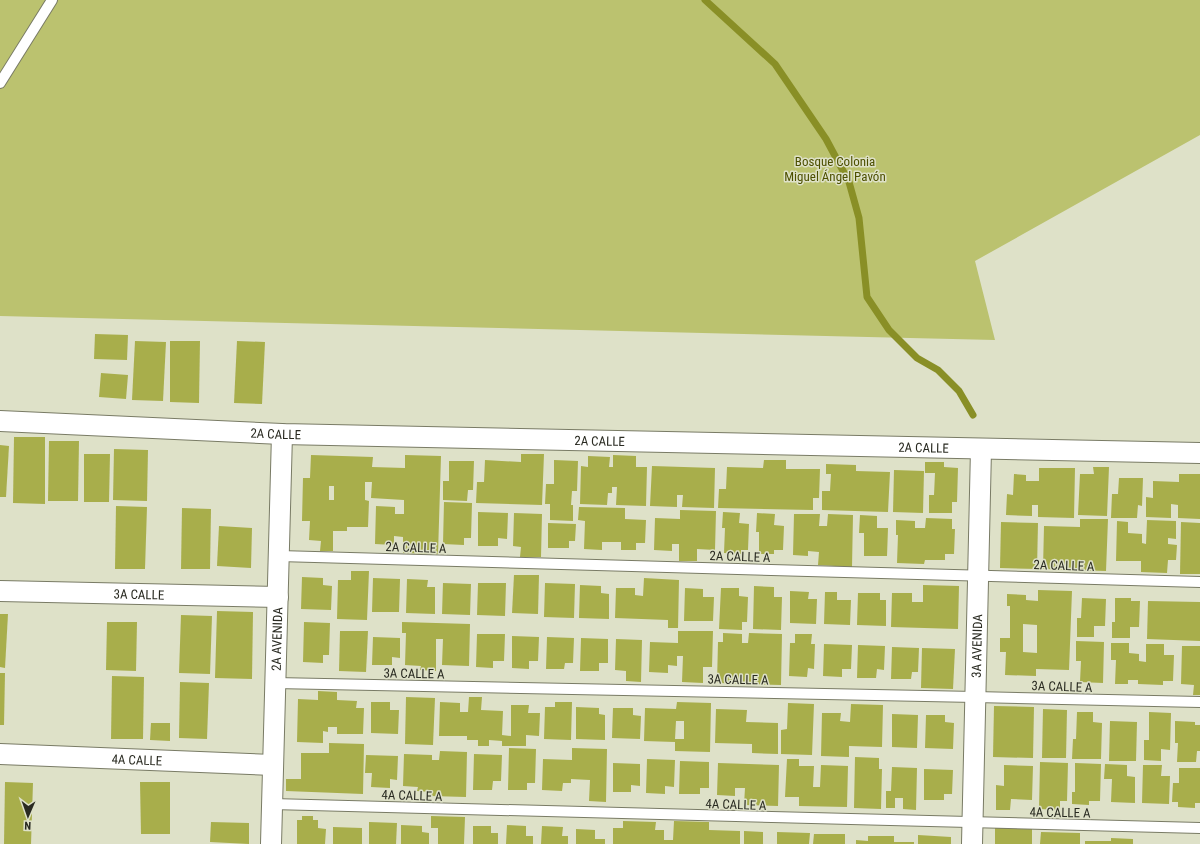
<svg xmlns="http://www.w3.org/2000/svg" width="1200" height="844" font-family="'Roboto Condensed',sans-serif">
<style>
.green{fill:#bbc26f}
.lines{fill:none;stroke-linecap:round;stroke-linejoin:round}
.stream{stroke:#898f26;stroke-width:7}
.building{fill:#a8ae4b;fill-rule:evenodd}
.service-casing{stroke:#797b65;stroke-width:12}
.minor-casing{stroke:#797b65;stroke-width:22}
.service{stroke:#fff;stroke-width:10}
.minor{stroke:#fff;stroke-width:20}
.labels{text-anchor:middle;stroke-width:3;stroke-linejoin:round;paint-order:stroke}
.park-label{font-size:13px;fill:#4d5000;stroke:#dee1c8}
.street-label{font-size:13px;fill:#292a21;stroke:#dee1c8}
</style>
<rect width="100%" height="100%" fill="#dee1c8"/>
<path class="green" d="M0,0H1200V135L975,261L995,340L0,316Z"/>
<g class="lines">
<path class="stream" d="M705,0L775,64L826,139L849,182L859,218L867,297L889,330L917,358L938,370L959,391L973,415"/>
</g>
<g class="building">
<path d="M95,334L128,335L127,360L94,359Z"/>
<path d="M135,341L166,342L163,401L132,400Z"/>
<path d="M170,341H200L199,403L170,402Z"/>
<path d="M237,341L265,342L262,404L234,403Z"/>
<path d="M101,373L128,375L126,399L99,397Z"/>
<path d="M14,437H45V504L13,503Z"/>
<path d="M49,441H79L78,501H48Z"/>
<path d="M0,445L9,446L6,497H0Z"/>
<path d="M114,449L148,450L147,501L113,500Z"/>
<path d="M84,454H110L109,502H84Z"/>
<path d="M521,454H544L542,505L476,503L477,482H484L485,460L521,462Z"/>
<path d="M311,455L373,457L372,467L405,468V455L441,456L438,554L403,553V537L394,536V545L375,544L376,506L395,507V514H404V500L371,498L372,482H365V500L369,501L368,527H347V531H333V551H320L321,541L309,540L310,521H302L303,478H310ZM329,486H334V500H329Z"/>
<path d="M613,455L636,456V467H647L646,506L616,505L617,487H612V493H608L607,505L580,504L581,466L588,467V456L610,457L609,467H613Z"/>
<path d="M554,460L578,461L577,491H572L571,505H573V521L550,520V504H545L546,484H554Z"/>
<path d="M764,460H786V469H820L819,498H813V510L718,508L719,489H726L727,467L763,468Z"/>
<path d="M449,461H474L473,490H468L467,501L443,500V481H449Z"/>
<path d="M925,462H944V467L958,468L957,502H952V513H929V495H934L935,473H925Z"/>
<path d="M826,464L856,465V471L890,472L888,512L822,510V491H830L831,474H826Z"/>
<path d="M652,466L715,468L714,508L682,507L683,495H677V507L650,506Z"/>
<path d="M1093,467H1109L1107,516L1078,515L1080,474H1094Z"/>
<path d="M1039,468H1075L1074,518L1038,517V505H1032V516L1006,515L1007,494L1013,495L1014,474L1026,475V481H1039Z"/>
<path d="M894,470L924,471L923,513L893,512Z"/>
<path d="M1179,474H1200V519L1178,518V505L1171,504V518L1146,517V497L1153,498V481L1179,482Z"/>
<path d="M1119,478H1143L1142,506L1138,505L1137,518H1111L1112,494H1118Z"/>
<path d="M444,502L472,503L471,538H464V545L443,544Z"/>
<path d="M116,506L147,507L145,569H115Z"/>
<path d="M579,507L625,508V519L646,520L645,543H636V550H621V542H602V550L584,549L585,521L578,520Z"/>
<path d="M182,508L211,509L210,569H181Z"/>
<path d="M680,510L716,511L715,550L697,549V561H679V544H672V551L654,550L655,518L680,519Z"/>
<path d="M478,512L508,513L507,539L498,538V546H478Z"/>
<path d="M723,512L740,513L739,523L749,524L748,550H741V554L724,553L725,528H722Z"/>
<path d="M514,513L542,514L541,557H520L521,547L513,546Z"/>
<path d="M757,513L775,514L774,525L784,526L783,550H774V554H759V532H756Z"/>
<path d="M794,514H820L819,526H827L828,514L853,515L852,567L818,565L819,552L808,551V556L793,555Z"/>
<path d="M860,515L877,516V528H888L887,556H864V533H859Z"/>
<path d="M926,518L952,519V529H955L954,554H945V560H925L924,564L897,563L898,535H896V520L915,521V528H925Z"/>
<path d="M1080,519H1108L1106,571L1043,569L1044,526L1080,527Z"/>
<path d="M1147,520L1176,521V539L1168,538V544L1177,545L1176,560H1168L1167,573L1141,572V561H1116L1117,521L1128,522V533L1142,534V543L1146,544Z"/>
<path d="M1001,522L1038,523L1037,569L1000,568Z"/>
<path d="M1181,522L1200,523V574H1180Z"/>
<path d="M548,523L576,524L575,541H569V548H548Z"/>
<path d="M219,526L252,528L251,568L217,566Z"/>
<path d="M351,571H369L367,620L337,619L338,580H351Z"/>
<path d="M514,575H539L538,614L512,613Z"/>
<path d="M302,577L323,578V585L332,586L331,610L301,609Z"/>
<path d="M373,578L400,579L399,612H372Z"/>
<path d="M644,578L679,580L678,628H668V620L615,618L616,588H635V595L643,596Z"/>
<path d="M407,579L428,580L427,587H435V614L406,613Z"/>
<path d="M443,583L471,584L470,615L442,614Z"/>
<path d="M478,583H506L505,616L477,615Z"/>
<path d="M545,583L575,584L574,618L544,617Z"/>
<path d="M580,585L601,586V593L609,594V619L579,618Z"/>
<path d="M923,585L959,586L958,629L891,627L892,593H912V602H923Z"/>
<path d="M754,586L774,587V597H782L781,630L753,629Z"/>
<path d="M685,588L703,589V597H714L713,621H684Z"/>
<path d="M721,588H739V596L748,597L747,622H742V630L719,629Z"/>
<path d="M1038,590L1072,591L1069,670L1036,669V676L1005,675L1006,652H1000V638H1010V606H1007V594L1026,595V600L1038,601ZM1023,624L1037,625V653L1023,652Z"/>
<path d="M790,591L809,592L808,599H817L816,624L790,623Z"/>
<path d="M825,592H837V600H851L850,625L824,624Z"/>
<path d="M858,593H880V600H886V626L857,625Z"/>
<path d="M1082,598L1106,599L1105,626H1094V637H1077V618H1081Z"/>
<path d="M1115,598H1131V601H1140L1139,627H1130V638H1112V622H1115Z"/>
<path d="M1148,601L1200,602V641L1147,639Z"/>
<path d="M217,611L253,612L252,679L215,678Z"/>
<path d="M0,614H8L5,668L0,667Z"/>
<path d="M181,615L212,616L210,674L179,673Z"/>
<path d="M107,622H137L136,671L106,670Z"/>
<path d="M304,622L330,623L329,655H323V663L303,662Z"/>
<path d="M402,622L470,624L469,666L442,665L443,639H436V671L420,670L421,666L405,665L406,633H402Z"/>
<path d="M340,631H368L366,672L339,671Z"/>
<path d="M678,631H713L712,667H703V683L682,682L683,656H677V666L668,665V673L649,672L650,642L678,643Z"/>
<path d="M723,633L742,634V643H748L749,633L782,634L781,685L717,683L718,642H723Z"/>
<path d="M477,634H505L504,661H493V668L476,667Z"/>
<path d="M795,634H812L811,644H815L814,669L808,668L807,677L789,676L790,643H795Z"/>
<path d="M512,636L539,637L538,661H529V669L512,668Z"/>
<path d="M373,637L400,638V658L392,657V665H372Z"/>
<path d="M547,637L574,638L573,663H565L564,669H546Z"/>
<path d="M581,638L608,639V663H599V671H580Z"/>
<path d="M616,639L642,640L641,682L626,681V671L615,670Z"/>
<path d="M1076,641L1104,642L1103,683L1080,682L1081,661H1076Z"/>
<path d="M1111,643H1129V653L1139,654V661L1146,662V644H1164V655H1174L1173,681H1163V685L1138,684V680H1128V684H1115L1116,660H1111Z"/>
<path d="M824,644L852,645L851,669H842V677L823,676Z"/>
<path d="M858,645L885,646L884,670L877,669L876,678H857Z"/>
<path d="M1182,646H1200V695H1193L1194,685L1181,684Z"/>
<path d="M892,647L919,648L918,672H912L911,679H891Z"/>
<path d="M922,648L955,649L953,689L921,688Z"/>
<path d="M0,673H5L4,725H0Z"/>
<path d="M112,676L144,677L143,739H111Z"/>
<path d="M180,682L209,683L207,739L179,738Z"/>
<path d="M318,691L337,692V700L357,701L356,708H364L363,734H337V727H328V732L323,731V743L297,742L298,699L318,700Z"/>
<path d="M406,697L435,698L433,745L405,744Z"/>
<path d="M469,697H482L481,710L503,711L502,735L511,736V705H529L528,713H540L539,736L526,735V746H502V741L489,740V746H478V740H467V736H439L440,702L460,703V712H468Z"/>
<path d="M371,702H390V710H399L398,734L371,733Z"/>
<path d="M555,702H572L571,740L544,739L545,707H555Z"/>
<path d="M677,702L711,703L710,752L675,751V742L644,741L645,708L676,709ZM676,721H684V739H675Z"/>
<path d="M788,703L814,704L812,755L781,754V730L787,729Z"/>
<path d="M851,704L883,705L882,747L849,746V757L821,756L822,713H841L840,721L850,722Z"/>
<path d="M994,706L1034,707L1033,758L993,757Z"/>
<path d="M576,707L599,708V714L605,715V740L576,739Z"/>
<path d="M613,708H633V715L641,716L640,739L612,738Z"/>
<path d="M716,709L747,710L746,722L778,723V754L752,753V744L715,743Z"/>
<path d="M1043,709L1067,710L1066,758H1042Z"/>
<path d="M1077,712H1093V722L1102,723L1101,759H1072L1073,739H1076Z"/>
<path d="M1149,712L1171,713L1170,750L1161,749V761L1144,760V740H1149Z"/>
<path d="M892,714L918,715L917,748L892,747Z"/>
<path d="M926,715H945V722L954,723L953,749L925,748Z"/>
<path d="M1110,721L1137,722L1136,761H1109Z"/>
<path d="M1175,721L1195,722V725H1200V751H1197L1196,762H1177L1178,743H1175Z"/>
<path d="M151,723H170V741L150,740Z"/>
<path d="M329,743L364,744L363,794L286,791V779H301V753H329Z"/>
<path d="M509,748L536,749L535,783H527V790H508Z"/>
<path d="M572,748L607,749L606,802L589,801L590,780L571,779V783H563L562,791L542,790L543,759L572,760Z"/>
<path d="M440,751L467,752L466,797L431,796V792L417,791L418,787L403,786L404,754L432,755V760H439Z"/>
<path d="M474,754L502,755L501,781H493L492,790H473Z"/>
<path d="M366,755L398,756L397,780L390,779V788L371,787L372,773H365Z"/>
<path d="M855,757L879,758V769H882L881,809L854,808Z"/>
<path d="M647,759L675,760L674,787L665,786V794L646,793Z"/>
<path d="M787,759H799V766H814L813,787H820L821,765L848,766L847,807L799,806V797H785Z"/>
<path d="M680,761L709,762V788H700V794H679Z"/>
<path d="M1040,762L1068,763L1067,801H1060V810L1039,809Z"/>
<path d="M613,763L640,764V786L631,785V792H613Z"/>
<path d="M718,763L779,765L778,806L744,805L745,788H735V796L717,795Z"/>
<path d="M1075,763L1101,764L1100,801H1089V805L1072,804V792H1075Z"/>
<path d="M1105,764L1127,765V776L1135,777V803L1111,802L1112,779H1104Z"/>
<path d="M1004,765L1033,766L1032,800L1011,799L1010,810H996V785L1004,786Z"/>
<path d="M1143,765H1162L1161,776H1170L1169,804L1142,803Z"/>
<path d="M892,767L917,768L916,810L903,809V798H895V808H886V791H891Z"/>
<path d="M1179,768H1200V803H1195V808L1178,807V802H1172L1173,783H1179Z"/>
<path d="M924,769L953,770L952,794H944V800H924Z"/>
<path d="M5,782L33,783L31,844H4Z"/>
<path d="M140,782H170V834H141Z"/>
<path d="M302,816H313V820H318V828L326,829L325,844H297V820H302Z"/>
<path d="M431,816L465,817L464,844H438V828H431Z"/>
<path d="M623,821L656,822L655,830H664V840H673L674,821L709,822V830L740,831V844H613V828H623Z"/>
<path d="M211,822L249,823V844L210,842Z"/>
<path d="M369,822L397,823L396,844H369Z"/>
<path d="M401,825L422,826V832L429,833V844H401Z"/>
<path d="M507,825L526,826V836H533V844H506Z"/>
<path d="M473,826H491V833H498V844H473Z"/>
<path d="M542,826L563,827L562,836H568V844H541Z"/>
<path d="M995,826L1032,827V844H995Z"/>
<path d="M333,827L362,828V844H333Z"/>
<path d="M576,829L595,830V839H605V844H576Z"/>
<path d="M744,831L763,832V844H744Z"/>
<path d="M777,832L810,833L809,844H777Z"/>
<path d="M1041,832L1080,833V844H1040Z"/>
<path d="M814,834H845V844H813Z"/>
<path d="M918,835L951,837V844H918Z"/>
<path d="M868,836H894V842H914V844H856V840L868,841Z"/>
<path d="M1111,838L1133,839V844H1085V841H1111Z"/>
</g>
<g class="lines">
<g class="service-casing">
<g id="service">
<path d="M0,83L52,0"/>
<path d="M279,556L1200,582"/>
<path d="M275,683L975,697L1200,702"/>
<path d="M272,804L1200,828"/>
</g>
</g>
<g class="minor-casing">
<g id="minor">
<path id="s1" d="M0,421L282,434L1200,453"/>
<path id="s2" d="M0,591L278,597"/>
<path id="s3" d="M0,754L273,765"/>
<path id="s4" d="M271,844L282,434"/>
<path id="s5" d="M972,844L981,449"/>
</g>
</g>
<use href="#service" class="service"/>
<use href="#minor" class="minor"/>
</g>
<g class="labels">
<g class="park-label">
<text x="835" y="166">Bosque Colonia<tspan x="835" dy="15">Miguel Ángel Pavón</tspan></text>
</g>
<g class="street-label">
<text dy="5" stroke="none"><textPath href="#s1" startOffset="276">2A CALLE</textPath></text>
<text dy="5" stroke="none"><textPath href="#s1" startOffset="600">2A CALLE</textPath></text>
<text dy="5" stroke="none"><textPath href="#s1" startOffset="924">2A CALLE</textPath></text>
<text transform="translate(416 547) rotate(2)" y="5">2A CALLE A</text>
<text transform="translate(740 556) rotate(2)" y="5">2A CALLE A</text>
<text transform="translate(1064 565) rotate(2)" y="5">2A CALLE A</text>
<text dy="5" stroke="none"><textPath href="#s2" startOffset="139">3A CALLE</textPath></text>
<text dy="5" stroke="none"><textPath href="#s4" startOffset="205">2A AVENIDA</textPath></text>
<text dy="5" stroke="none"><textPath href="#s5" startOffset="198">3A AVENIDA</textPath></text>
<text transform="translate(414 673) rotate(1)" y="5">3A CALLE A</text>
<text transform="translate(738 679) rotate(1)" y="5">3A CALLE A</text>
<text transform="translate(1062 686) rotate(2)" y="5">3A CALLE A</text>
<text dy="5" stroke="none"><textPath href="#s3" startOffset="137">4A CALLE</textPath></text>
<text transform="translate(412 795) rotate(2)" y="5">4A CALLE A</text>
<text transform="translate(736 804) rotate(2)" y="5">4A CALLE A</text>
<text transform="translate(1060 812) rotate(1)" y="5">4A CALLE A</text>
</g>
</g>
<g transform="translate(28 816) rotate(182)" stroke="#dee1c8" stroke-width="3" paint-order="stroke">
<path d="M0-3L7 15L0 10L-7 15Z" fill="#292a21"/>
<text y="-6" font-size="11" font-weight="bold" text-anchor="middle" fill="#292a21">N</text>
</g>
</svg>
